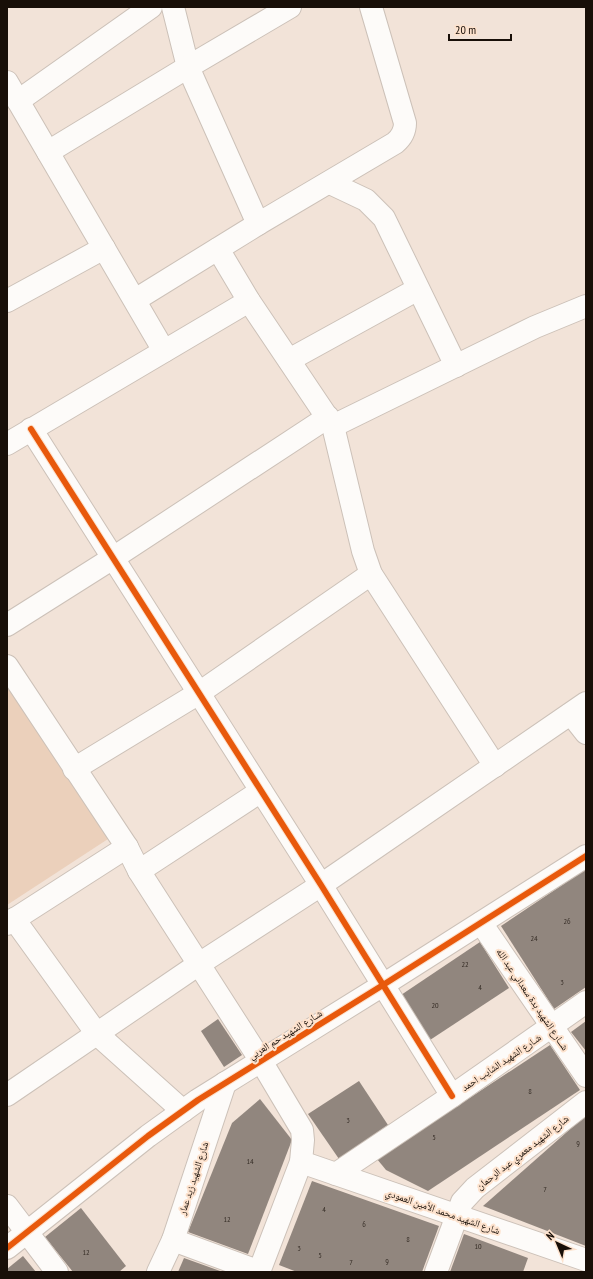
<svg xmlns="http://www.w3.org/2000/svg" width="593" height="1279" font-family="'PT Sans Narrow','Noto Naskh Arabic',sans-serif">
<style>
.green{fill:#ebd0bb}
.building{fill:#91867e}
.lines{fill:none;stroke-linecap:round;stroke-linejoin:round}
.street-casing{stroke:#ccc1b8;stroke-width:24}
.secondary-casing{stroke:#ccc1b8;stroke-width:24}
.street{stroke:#fdfbf9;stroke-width:22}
.secondary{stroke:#fdfbf9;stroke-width:22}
.cycleway-casing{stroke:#fde2cd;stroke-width:8}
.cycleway{stroke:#e8590c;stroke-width:6}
.labels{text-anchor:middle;stroke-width:4;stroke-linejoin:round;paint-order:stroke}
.number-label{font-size:8px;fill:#362d26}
.street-label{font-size:10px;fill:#180f08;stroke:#fde2cd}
</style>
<rect width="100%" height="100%" fill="#f2e3d8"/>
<path class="green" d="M7,682L108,839L7,905Z"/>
<g class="building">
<path d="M586,869V987L554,1009L501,926Z"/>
<path d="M480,942L509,988L430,1040L401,995Z"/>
<path d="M218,1019L242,1055L224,1067L201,1031Z"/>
<path d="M586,1021V1051L571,1032Z"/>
<path d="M550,1045L580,1090L428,1191L386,1170L377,1159Z"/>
<path d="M359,1081L388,1125L339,1159L308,1114Z"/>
<path d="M260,1099L292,1140L248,1254L188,1232L232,1123Z"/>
<path d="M585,1116L586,1246L483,1206Z"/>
<path d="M312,1181L439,1226L422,1272H297L279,1265Z"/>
<path d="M81,1208L126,1266L119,1272H73L45,1237Z"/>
<path d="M464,1234L528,1258L523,1272H450Z"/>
<path d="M23,1256L36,1272H7V1269Z"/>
<path d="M184,1258L223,1272H178Z"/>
</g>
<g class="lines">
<g class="street-casing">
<g id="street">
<path d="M173,7L188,67L258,224"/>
<path d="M7,82L164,351"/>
<path d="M18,101L151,7"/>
<path d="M48,152L188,67L290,7"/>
<path d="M330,183L366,200L384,218L456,366"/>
<path d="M218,249L249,301L333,426L363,551L371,574L495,766"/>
<path d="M135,300L258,224L395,143C401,138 405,131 405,123L371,7"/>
<path d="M7,301L104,248"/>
<path d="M289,360L418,289"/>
<path d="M333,426L535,327L586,306"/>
<path d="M31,429L321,885L452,1096"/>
<path d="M7,444L249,301"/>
<path d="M7,625L113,558L328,417"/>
<path d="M7,666L127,847L139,871L261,1061L302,1130L303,1140L301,1162L259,1272"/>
<path d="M571,714L586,733"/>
<path d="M74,769L199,693L371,574"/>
<path d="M139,871L261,791"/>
<path d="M14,919L97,1034L183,1111"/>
<path d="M481,923L586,1076"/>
<path d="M7,924L127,847"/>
<path d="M7,1095L199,964L321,885L586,703"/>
<path d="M301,1162L586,1260"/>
<path d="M336,1174L452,1096L586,1002"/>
<path d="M173,1240L260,1272"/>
<path d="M7,1248L148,1136L198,1100L383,985L586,856"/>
<path d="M158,1272L173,1240L225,1083"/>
<path d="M436,1272L462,1202L475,1188L586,1102"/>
</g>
</g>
<g class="secondary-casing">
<path id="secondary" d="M7,1206L57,1272"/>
</g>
<use href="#street" class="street"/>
<use href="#secondary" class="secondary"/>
<g class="cycleway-casing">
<g id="cycleway">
<path d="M31,429L321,885L452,1096"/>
<path d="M7,1248L148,1136L198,1100L383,985L586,856"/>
</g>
</g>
<use href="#cycleway" class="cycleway"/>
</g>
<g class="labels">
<g class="number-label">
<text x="567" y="924">26</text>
<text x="534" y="941">24</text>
<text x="465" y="967">22</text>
<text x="562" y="985">3</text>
<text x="480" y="990">4</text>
<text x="435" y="1008">20</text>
<text x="530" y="1094">8</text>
<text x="348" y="1123">3</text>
<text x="434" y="1140">5</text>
<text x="578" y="1146">9</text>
<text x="250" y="1164">14</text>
<text x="545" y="1192">7</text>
<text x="324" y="1212">4</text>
<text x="227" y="1222">12</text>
<text x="364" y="1227">6</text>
<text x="408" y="1242">8</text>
<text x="478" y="1249">10</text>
<text x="299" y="1251">3</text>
<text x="86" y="1255">12</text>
<text x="320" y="1258">5</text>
<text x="387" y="1264">9</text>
<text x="351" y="1265">7</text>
</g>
<g class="street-label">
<text transform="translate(533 999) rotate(56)" y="4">شــارع الشهيد بدة سعداني عبد الله</text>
<text transform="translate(285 1034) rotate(-32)" y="4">شـارع الشهيد حم العربي</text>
<text transform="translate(501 1062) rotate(-34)" y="4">شـارع الشهيد الشايب احمد</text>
<text transform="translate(522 1152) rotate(-38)" y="4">شارع الشهيد معمري عبد الرحمان</text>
<text transform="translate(193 1178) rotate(-72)" y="4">شارع الشهيد زيد عمار</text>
<text transform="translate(443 1211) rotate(19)" y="4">شارع الشهيد محمد الأمين العمودي</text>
</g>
</g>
<rect width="593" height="1279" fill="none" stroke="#180f08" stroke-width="16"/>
<g transform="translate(557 1243) rotate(316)" stroke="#fde2cd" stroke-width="3" paint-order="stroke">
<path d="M0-3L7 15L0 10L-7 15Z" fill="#180f08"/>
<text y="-6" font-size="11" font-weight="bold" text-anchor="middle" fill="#180f08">N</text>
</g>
<path d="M449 34v6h62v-6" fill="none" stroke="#180f08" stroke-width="2"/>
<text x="455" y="34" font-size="12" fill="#180f08" stroke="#fde2cd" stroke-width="3" paint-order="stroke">20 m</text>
</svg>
